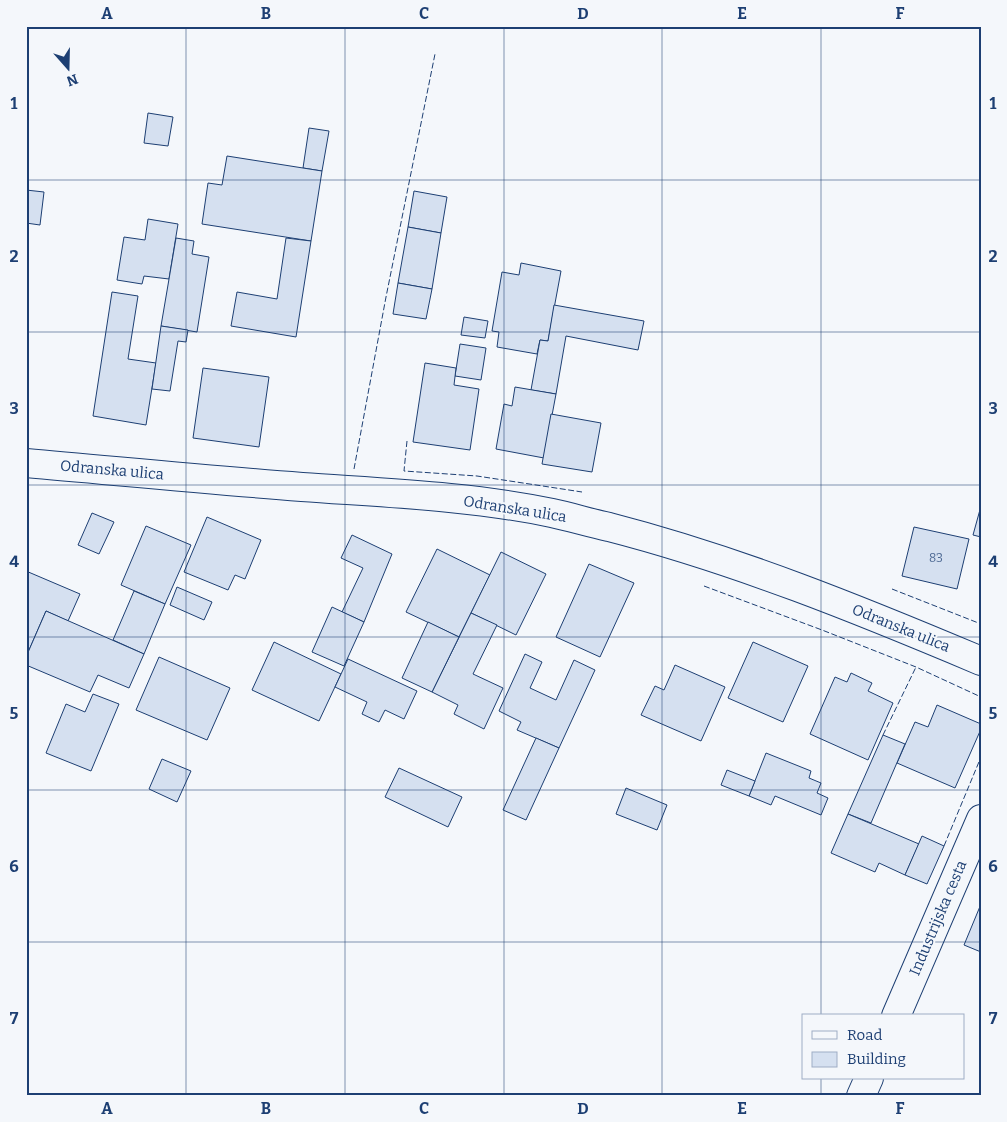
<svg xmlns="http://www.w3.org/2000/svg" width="1007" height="1122" font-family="Bitter,serif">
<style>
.building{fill:#d5e0f0;stroke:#1d3f73}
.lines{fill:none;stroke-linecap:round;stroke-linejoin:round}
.street-casing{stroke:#1d3f73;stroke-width:30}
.secondary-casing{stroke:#1d3f73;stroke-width:30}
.street{stroke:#f4f7fb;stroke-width:28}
.secondary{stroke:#f4f7fb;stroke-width:28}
.fence{stroke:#1d3f73;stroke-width:1;stroke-dasharray:6 2.5;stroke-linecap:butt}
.grid{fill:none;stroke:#1d3f73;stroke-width:1;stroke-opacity:0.55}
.labels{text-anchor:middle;stroke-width:4;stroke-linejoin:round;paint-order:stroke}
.number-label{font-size:12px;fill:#4b6792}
.street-label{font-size:15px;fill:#1d3f73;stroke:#f4f7fb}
.neatline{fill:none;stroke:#1d3f73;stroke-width:2}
.grid-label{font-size:16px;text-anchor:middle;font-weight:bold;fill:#1d3f73}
</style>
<rect width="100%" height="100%" fill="#f4f7fb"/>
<g class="building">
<path d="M148,113L173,117L168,146L144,143Z"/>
<path d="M309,128L329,131L322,171L303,168Z"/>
<path d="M227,156L322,171L311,241L202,224L208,183L222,185Z"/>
<path d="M26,190L44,192L40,225L26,223Z"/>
<path d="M414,191L447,197L441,233L408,227Z"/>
<path d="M148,219L178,224L169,279L144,276L142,284L117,280L124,237L145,240Z"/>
<path d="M408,227L441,233L432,289L398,283Z"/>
<path d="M176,238L194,241L192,254L209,257L197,332L161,326Z"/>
<path d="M286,238L311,241L296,337L231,326L237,292L277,299Z"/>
<path d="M521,263L561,271L548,341L540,340L537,354L497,347L499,332L492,331L502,272L519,275Z"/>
<path d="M398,283L432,289L426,319L393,314Z"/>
<path d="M112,292L138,296L128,359L156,363L146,425L93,416Z"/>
<path d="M554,305L644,321L638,350L566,336L556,394L531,390L540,340L548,341Z"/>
<path d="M464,317L488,321L485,338L461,335Z"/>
<path d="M161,326L188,330L186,342L178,341L170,391L152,389Z"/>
<path d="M460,344L486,348L481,380L455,376Z"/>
<path d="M425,363L456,368L454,385L479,389L470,450L413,442Z"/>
<path d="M203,368L269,377L259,447L193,438Z"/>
<path d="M515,387L556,394L544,458L496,449L504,404L512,406Z"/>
<path d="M551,414L601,423L592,472L542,464Z"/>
<path d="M981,506V537L973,535Z"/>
<path d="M92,513L114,522L99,554L78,545Z"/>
<path d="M207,517L261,540L245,579L235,575L228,590L184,572Z"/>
<path d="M146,526L191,545L165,604L121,585Z"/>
<path d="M914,527L969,539L957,589L902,576Z"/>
<path d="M352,535L392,554L364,622L342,612L363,568L341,558Z"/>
<path d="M437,549L490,575L459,637L406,612Z"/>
<path d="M501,552L546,574L516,635L471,613Z"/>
<path d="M589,564L634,583L600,657L556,637Z"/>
<path d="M26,571L80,594L68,621L46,611L26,657Z"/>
<path d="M177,587L212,602L204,620L170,605Z"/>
<path d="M134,591L165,604L144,654L113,640Z"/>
<path d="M332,607L364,622L344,666L312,652Z"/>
<path d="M46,611L144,654L129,688L98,675L90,692L26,665V657Z"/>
<path d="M471,613L497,625L473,674L503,688L484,729L454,714L458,705L432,692Z"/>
<path d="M428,622L459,637L432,692L402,678Z"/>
<path d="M274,642L341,674L319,721L252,690Z"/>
<path d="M753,642L808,666L783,722L728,698Z"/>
<path d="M525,654L542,662L530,688L556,700L574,660L595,670L559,748L517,730L521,722L499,711Z"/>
<path d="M159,657L230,688L207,740L136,710Z"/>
<path d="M348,659L417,691L404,719L385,710L379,722L362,714L367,702L335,687Z"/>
<path d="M675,665L725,687L701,741L641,715L655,686L664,690Z"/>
<path d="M851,673L872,683L868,691L893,703L868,760L810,734L835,677L847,682Z"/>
<path d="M93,694L119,704L91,771L46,753L66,704L85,712Z"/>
<path d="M937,705L981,724V729L955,788L897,763L915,722L928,727Z"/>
<path d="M883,735L905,744L871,823L848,814Z"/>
<path d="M536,738L559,748L526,820L503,810Z"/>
<path d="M766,753L811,771L809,778L821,783L817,793L828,798L821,815L775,796L771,805L749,796Z"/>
<path d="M162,759L191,771L177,802L149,789Z"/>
<path d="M399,768L462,797L448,827L385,797Z"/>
<path d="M727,770L755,781L749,796L721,785Z"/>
<path d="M626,788L667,805L657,830L616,814Z"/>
<path d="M848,814L919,844L905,875L879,863L875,872L831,853Z"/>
<path d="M922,836L944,846L927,884L905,875Z"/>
<path d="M981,904V952L964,945Z"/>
</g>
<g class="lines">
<g class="street-casing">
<g id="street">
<path d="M896,1016L981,819"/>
<path d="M861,1096L869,1078"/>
</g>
</g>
<g class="secondary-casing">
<path id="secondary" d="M26,463C118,471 210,480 302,487C385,493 470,496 552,513C571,517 590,523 609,527C737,560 860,610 981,661"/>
</g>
<use href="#street" class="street"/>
<use href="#secondary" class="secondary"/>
<g class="fence">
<path d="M407,441L404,471L477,476L582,492"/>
<path d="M354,469L386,297L435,54"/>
<path d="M704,586L822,630L916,667L981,697"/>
<path d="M892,589L981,624"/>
<path d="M883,735L916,667"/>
<path d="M944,846L981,757"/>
</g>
</g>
<path class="grid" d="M186,26V1096M345,26V1096M504,26V1096M662,26V1096M821,26V1016M26,180H981M26,332H981M26,485H981M26,637H981M26,790H981M26,942H981M821,1078V1096"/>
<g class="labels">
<g class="number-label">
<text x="936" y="562">83</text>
</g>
<g class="street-label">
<text transform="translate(112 470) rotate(5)" y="5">Odranska ulica</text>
<text transform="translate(515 509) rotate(9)" y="5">Odranska ulica</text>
<text transform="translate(901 628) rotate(22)" y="5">Odranska ulica</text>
<text transform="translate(938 918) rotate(-67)" y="5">Industrijska cesta</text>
</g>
</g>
<rect width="1007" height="1122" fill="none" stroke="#f4f7fb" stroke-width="55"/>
<rect x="802" y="1014" width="162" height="65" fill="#f4f7fb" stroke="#9eadc5"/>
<rect x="812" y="1031" width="25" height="8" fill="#f4f7fb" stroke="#9eadc5"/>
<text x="847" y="1040" font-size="15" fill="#1d3f73">Road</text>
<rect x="812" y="1052" width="25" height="15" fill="#d5e0f0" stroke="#9eadc5"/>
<text x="847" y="1064" font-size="15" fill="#1d3f73">Building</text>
<g transform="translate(68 68) rotate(160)" stroke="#f4f7fb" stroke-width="4" paint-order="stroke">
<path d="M0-4L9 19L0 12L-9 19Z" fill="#1d3f73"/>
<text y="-8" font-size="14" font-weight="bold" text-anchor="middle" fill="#1d3f73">N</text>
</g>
<rect x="28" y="28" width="952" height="1066" class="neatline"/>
<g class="grid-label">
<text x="107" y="19">A</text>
<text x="266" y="19">B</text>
<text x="424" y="19">C</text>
<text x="583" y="19">D</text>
<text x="742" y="19">E</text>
<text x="900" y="19">F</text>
<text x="14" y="109">1</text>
<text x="993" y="109">1</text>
<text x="14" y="262">2</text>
<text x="993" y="262">2</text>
<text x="14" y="414">3</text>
<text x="993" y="414">3</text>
<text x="14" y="567">4</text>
<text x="993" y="567">4</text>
<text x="14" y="719">5</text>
<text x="993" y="719">5</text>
<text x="14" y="872">6</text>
<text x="993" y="872">6</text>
<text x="14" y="1024">7</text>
<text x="993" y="1024">7</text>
<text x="107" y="1114">A</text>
<text x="266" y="1114">B</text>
<text x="424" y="1114">C</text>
<text x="583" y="1114">D</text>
<text x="742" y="1114">E</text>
<text x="900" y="1114">F</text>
</g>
</svg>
